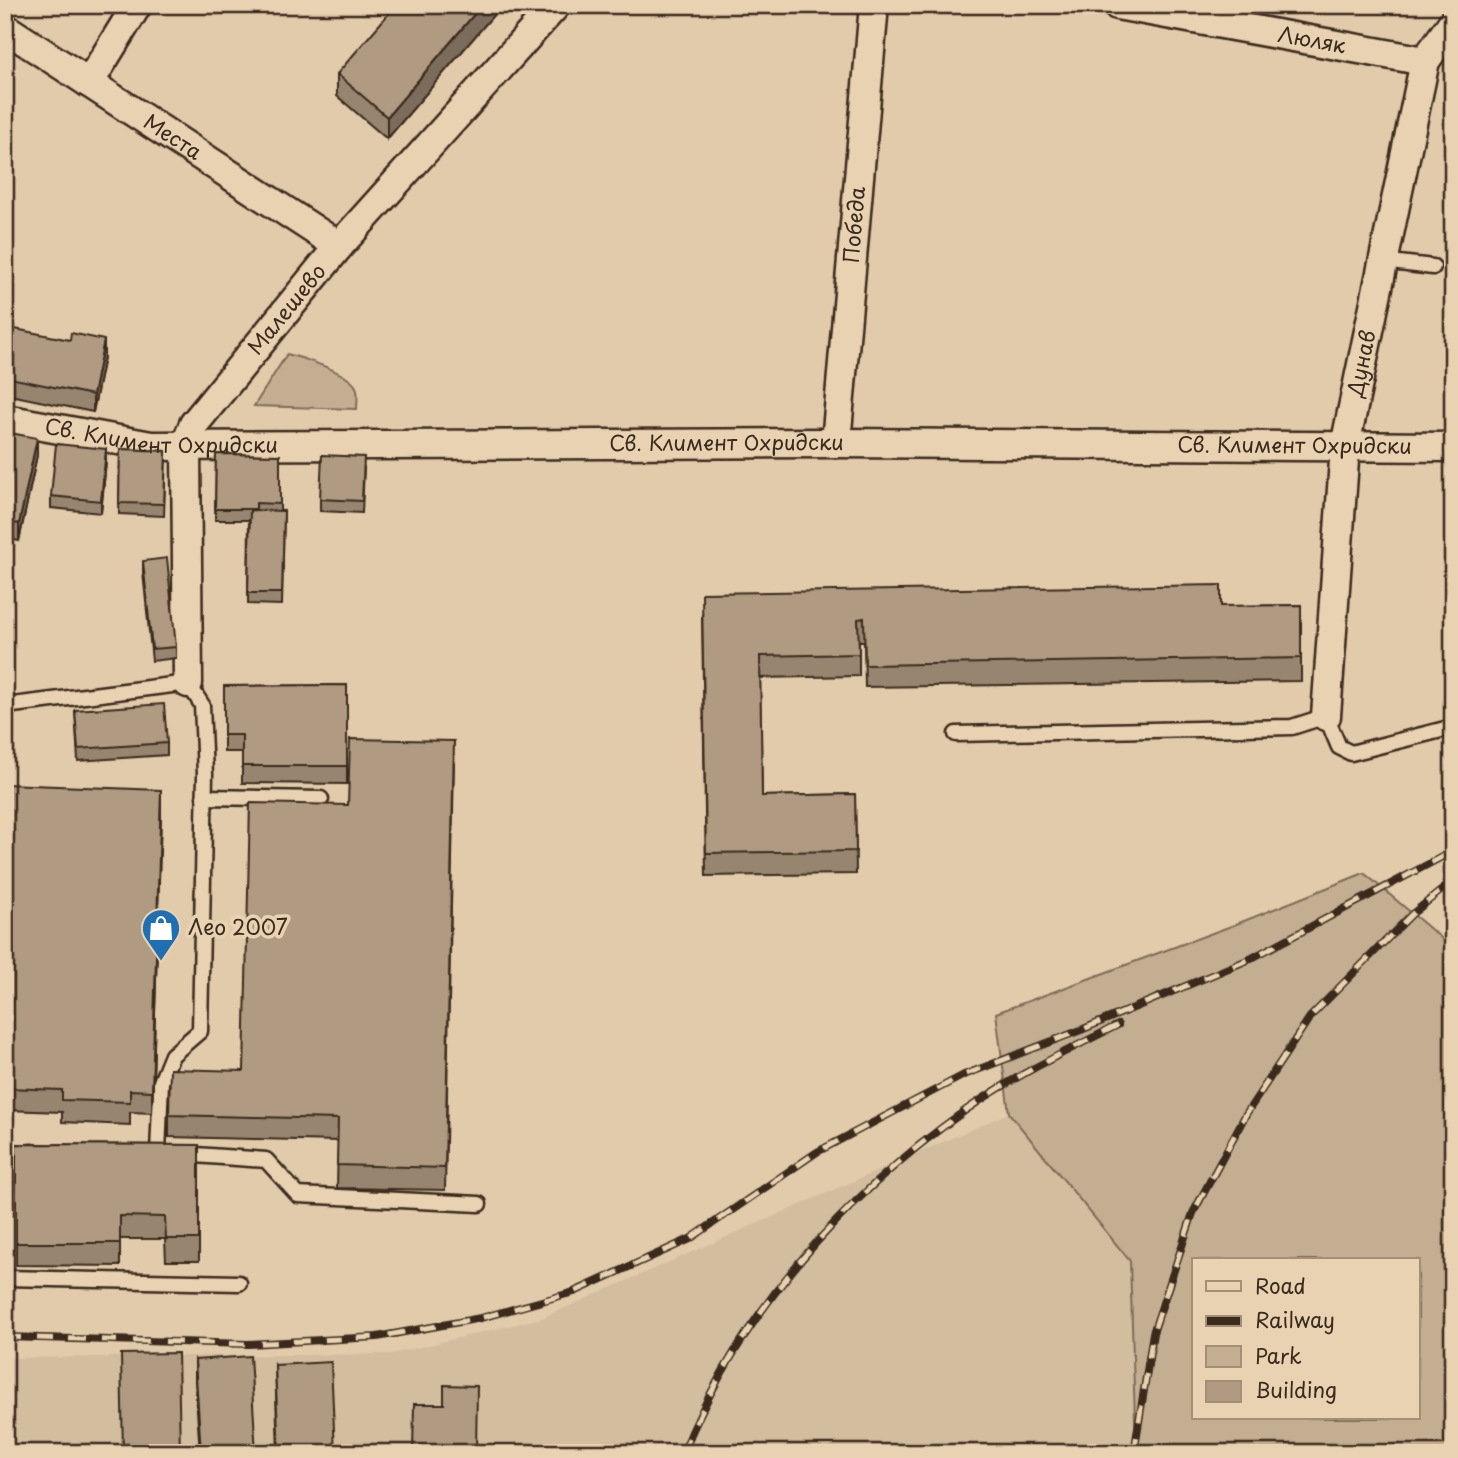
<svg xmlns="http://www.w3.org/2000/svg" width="1458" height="1458" font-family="'Playpen Sans',sans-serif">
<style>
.built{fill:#d2bd9f}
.green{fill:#c3ae91;stroke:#7f6c58;stroke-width:2;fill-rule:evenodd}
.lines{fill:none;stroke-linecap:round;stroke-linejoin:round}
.lane-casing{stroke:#3b2a1e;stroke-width:19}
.street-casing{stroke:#3b2a1e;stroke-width:33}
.lane{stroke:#e8d2b1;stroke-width:14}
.street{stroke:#e8d2b1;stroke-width:28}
.rail-casing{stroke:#3b2a1e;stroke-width:8}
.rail{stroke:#e8d2b1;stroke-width:5;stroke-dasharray:16;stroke-linecap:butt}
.wall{fill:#978570;stroke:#3b2a1e;stroke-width:2}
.shaded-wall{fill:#7b6c5b;stroke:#3b2a1e;stroke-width:2}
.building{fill:#b09b82;stroke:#3b2a1e;stroke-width:2}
.labels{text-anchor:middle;stroke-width:7;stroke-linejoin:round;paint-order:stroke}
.street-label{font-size:21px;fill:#3b2a1e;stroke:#e8d2b1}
.poi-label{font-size:21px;fill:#3b2a1e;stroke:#e8d2b1;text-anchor:start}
</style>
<rect width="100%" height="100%" fill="#e1cbab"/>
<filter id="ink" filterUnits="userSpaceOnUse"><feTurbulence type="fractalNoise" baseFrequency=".0143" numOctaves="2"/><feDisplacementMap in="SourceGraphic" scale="14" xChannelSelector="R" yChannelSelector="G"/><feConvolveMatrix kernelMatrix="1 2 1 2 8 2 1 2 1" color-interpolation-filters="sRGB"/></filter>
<g filter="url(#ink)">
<path class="built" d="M1009,1113L1130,1261L1136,1453H5V1358L391,1354L542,1318Z"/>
<g class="green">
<path d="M287,354C303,358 348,372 356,387C359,393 357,402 357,409L254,406Z"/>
<path d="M1364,873L1453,948V1453H1136L1130,1261L1009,1113L996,1013L1234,925ZM1194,1260H1418V1418H1194Z"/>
</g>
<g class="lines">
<g class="lane-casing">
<g id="lane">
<path d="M1382,261L1433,267"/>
<path d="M5,706L188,683L202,705L205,774L200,1031L172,1055L161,1082L158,1152"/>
<path d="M956,734L1292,727L1326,716L1339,747L1351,753L1453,727"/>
<path d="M204,797L321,799"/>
<path d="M181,1154L266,1160L298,1195L479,1204"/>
<path d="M5,1155L32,1152"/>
<path d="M5,1278L239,1283"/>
</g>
</g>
<g class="street-casing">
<g id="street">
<path id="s1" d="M1117,5L1425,61"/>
<path id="s2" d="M5,28L339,246"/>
<path d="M89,83L137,5"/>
<path id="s3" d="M5,419L151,446L836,443L1453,447"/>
<path id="s4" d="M836,443L874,5"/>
<path id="s5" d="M188,683L186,444L194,424L339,246L556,5"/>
<path id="s6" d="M1326,716L1345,446L1425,61L1453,22"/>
</g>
</g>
<use href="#lane" class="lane"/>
<use href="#street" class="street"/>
<g class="rail-casing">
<g id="rail">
<path d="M5,1337L248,1344L377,1337L481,1318L574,1292L690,1239L817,1152L964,1075L1081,1030L1250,959L1453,851"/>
<path d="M683,1453C740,1313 843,1197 966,1110C1013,1077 1066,1051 1118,1025"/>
<path d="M1134,1453L1153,1333L1193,1213L1246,1114L1310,1017L1412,914L1453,881"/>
</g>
</g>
<use href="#rail" class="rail"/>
</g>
<g class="wall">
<path d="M496,5V12L387,139L337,96V74Z"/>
<path d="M5,327L104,357L93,412L5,394Z"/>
<path d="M5,432L37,455L19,541L5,538Z"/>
<path d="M120,449L166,451L164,516L119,514Z"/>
<path d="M216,454L280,455V511H284L282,605L248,604L249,520H215Z"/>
<path d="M106,461L101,513L51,508V496Z"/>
<path d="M364,468L362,513L320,511V499Z"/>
<path d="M143,561L176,647V658L152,661L143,572Z"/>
<path d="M1301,605V681L865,687L864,641H859V676L760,678L762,796L855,794L856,874L706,876L702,615Z"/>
<path d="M347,685V784L242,783V752H224V686Z"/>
<path d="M75,710L167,743V755L78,761Z"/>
<path d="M454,764L445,1190L337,1188L338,1141L169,1137V1115L244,1071L348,805Z"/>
<path d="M5,784L161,812L152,1113L130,1112V1125L62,1122V1112L5,1110Z"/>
<path d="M16,1144L199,1145V1261H166L165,1239H120V1266L16,1265Z"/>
<path d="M195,1360L256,1453H200L195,1382Z"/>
<path d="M275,1365L335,1453H278Z"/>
</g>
<g class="shaded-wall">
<path d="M482,5H496V12L387,139V117Z"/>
<path d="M104,340V357L93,412V395Z"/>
<path d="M37,438V455L19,541V524Z"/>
<path d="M106,449V461L101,513V501Z"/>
<path d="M161,790V812L152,1113V1091Z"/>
</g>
<g class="building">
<path d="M396,5H482L387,117L337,74Z"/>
<path d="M5,327L70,340L71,333L104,340L93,395L5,377Z"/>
<path d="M5,432L37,438L19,524L5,521Z"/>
<path d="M56,444L106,449L101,501L51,496Z"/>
<path d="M120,449L166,451L164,504L119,503Z"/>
<path d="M216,454L280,455V504L256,503V509H215Z"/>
<path d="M322,455L364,457L362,501L320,499Z"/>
<path d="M250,510L284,511L282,593H248Z"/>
<path d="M167,558L176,647L152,649L143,561Z"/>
<path d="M1221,585V606L1301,605V658L865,665L864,618L858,619L859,654L760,656L762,796L855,794L856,851L706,853L702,593Z"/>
<path d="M347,685V766H242V735H224V686Z"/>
<path d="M164,704L167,743L78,749L75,710Z"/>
<path d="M350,739L454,741L445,1168L337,1165L338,1119L169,1115L170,1069L244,1071L250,803L348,805Z"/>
<path d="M5,784L161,790L152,1091L130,1090V1102L62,1100V1090L5,1088Z"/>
<path d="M16,1144L199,1145V1239H166L165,1217L120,1216V1243H16Z"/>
<path d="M178,1353L180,1453H123L121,1354Z"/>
<path d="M250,1356L256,1453H201L195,1360Z"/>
<path d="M331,1362L335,1453H279L275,1365Z"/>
<path d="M444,1385L477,1386L476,1453H413L414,1404H444Z"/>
<rect x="525" y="1452" width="54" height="1"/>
</g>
</g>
<defs>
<g id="shop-pin" transform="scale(2.0125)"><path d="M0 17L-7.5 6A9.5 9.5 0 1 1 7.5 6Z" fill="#1f6fb2" stroke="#e8d2b1"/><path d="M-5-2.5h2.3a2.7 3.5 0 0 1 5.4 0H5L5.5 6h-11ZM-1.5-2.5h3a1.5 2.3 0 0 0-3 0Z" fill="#fff"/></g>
</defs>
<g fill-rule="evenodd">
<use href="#shop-pin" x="161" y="928"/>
</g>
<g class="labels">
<g class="street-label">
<text dy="7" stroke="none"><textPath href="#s1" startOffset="198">Люляк</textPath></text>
<text dy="7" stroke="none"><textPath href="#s2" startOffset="200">Места</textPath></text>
<text dy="7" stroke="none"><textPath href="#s4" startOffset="219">Победа</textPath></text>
<text dy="7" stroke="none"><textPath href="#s5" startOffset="408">Малешево</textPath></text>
<text dy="7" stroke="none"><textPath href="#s6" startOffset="355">Дунав</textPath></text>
<text dy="7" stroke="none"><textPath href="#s3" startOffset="158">Св. Климент Охридски</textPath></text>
<text dy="7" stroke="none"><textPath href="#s3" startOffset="724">Св. Климент Охридски</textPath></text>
<text dy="7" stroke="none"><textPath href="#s3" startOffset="1292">Св. Климент Охридски</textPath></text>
</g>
<g class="poi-label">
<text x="188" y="935">Лео 2007</text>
</g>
</g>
<rect width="1458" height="1458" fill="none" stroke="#e8d2b1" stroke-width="28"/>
<rect x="14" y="14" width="1430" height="1430" fill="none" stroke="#3b2a1e" stroke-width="2.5" filter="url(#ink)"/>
<rect x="1192" y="1258" width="228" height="161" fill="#e8d2b1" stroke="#a38f76" stroke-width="2"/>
<rect x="1206" y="1281" width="35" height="10" fill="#e8d2b1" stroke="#a38f76" stroke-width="2"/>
<text x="1255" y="1294" font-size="21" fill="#3b2a1e">Road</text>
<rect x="1206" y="1316" width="35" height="10" fill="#3b2a1e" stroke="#a38f76" stroke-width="2"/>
<text x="1255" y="1328" font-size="21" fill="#3b2a1e">Railway</text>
<rect x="1206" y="1346" width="35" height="21" fill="#c3ae91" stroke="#a38f76" stroke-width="2"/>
<text x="1255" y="1364" font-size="21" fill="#3b2a1e">Park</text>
<rect x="1206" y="1381" width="35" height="21" fill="#b09b82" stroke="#a38f76" stroke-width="2"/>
<text x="1255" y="1398" font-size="21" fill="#3b2a1e">Building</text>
</svg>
